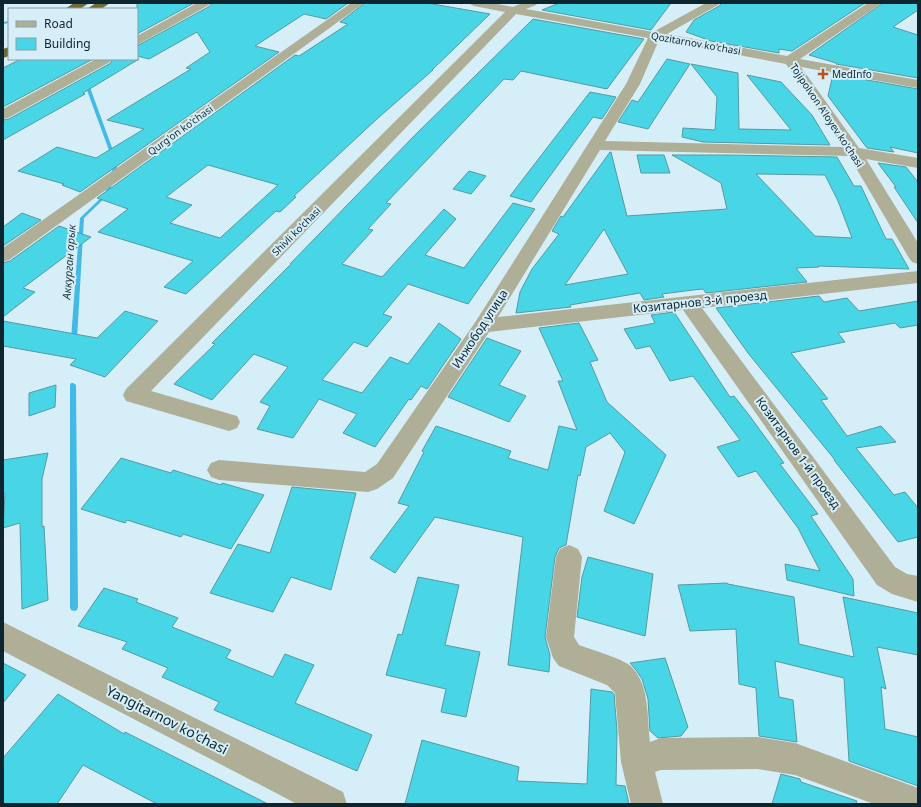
<svg xmlns="http://www.w3.org/2000/svg" width="921" height="807" font-family="'Noto Sans',sans-serif">
<style>
.lines{fill:none;stroke-linecap:round;stroke-linejoin:round}
.stream{fill:#43bae5;fill-rule:evenodd}
.building{fill:#48d6e6;stroke:#549aa3;fill-rule:evenodd}
.minor{fill:#afae97;fill-rule:evenodd}
.highway{fill:#6d6b37;fill-rule:evenodd}
.poi-dot{fill:#b8551d;stroke:#d6eef8;stroke-width:1.5}
.labels{text-anchor:middle;stroke-width:4;stroke-linejoin:round;paint-order:stroke}
.far-street-label{font-size:10px;fill:#0c252f;stroke:#d6eef8}
.far-poi-label{font-size:10px;fill:#0c252f;stroke:#d6eef8;text-anchor:start}
.far-water-label{font-size:11px;font-style:italic;fill:#1d3139;stroke:#d6eef8}
.street-label{font-size:12px;fill:#0c252f;stroke:#d6eef8}
.near-street-label{font-size:14px;fill:#0c252f;stroke:#d6eef8}
</style>
<rect width="100%" height="100%" fill="#d6eef8"/>
<g class="lines">
<g class="stream">
<path d="M9,21V23L3,24V22Z"/>
<path d="M85,81L88,82L118,164L109,194L84,218L77,339L74,341L71,339L80,218L105,194L114,164L84,82Z"/>
<path d="M71,383H73L76,385L78,607L77,610L74,611L71,610L70,607V385Z"/>
</g>
</g>
<g class="building">
<path d="M137,3H194L137,34Z"/>
<path d="M212,3H348L326,19L304,14L255,46L279,52L80,192L62,185L64,184L18,171L57,147L96,158L144,129L107,120L191,69L186,68L210,52L197,32L149,59L137,56V46L210,6Z"/>
<path d="M365,3H427L490,14L432,70H433L378,118L294,196L296,197L280,212L276,211L186,294L164,287L193,261L98,232L128,209L97,198L295,55L299,56L348,24L340,22ZM208,165L278,185L220,238L170,223L192,205L166,197Z"/>
<path d="M559,3H671L651,30L542,10Z"/>
<path d="M722,3H865L792,51L779,49V53L711,41L686,32L694,20L719,6Z"/>
<path d="M883,3H918V10L893,27L918,35V78L836,64V63L809,55Z"/>
<path d="M533,19L644,39L607,89L521,71L513,80L504,79L386,203L391,204L368,229L373,230L342,264L382,277L444,209L456,219L425,255L464,268L513,203L535,209L468,304L408,284L383,314L392,317L367,347L354,342L322,380L362,393L390,357L408,364L439,323L461,339L427,389L421,386L411,400L409,399L375,447L343,433L357,414L319,399L293,438L257,429L270,406L260,402L288,367L254,354L212,400L174,384L215,344L212,343L291,264H290L415,135Z"/>
<path d="M21,59H93L3,107V68Z"/>
<path d="M112,59H139L83,93L85,94L3,140V120L9,119L111,63Z"/>
<path d="M667,59L690,64L648,129L618,122L632,100L638,102Z"/>
<path d="M691,64L738,73L739,129L791,130L747,75L781,82L812,115L830,145L703,142L682,137L683,128L715,130L717,97Z"/>
<path d="M833,74L918,89V153L890,147L894,152L867,148L828,96Z"/>
<path d="M590,92L616,97L602,119L593,117L531,202L510,196Z"/>
<path d="M610,152H611L627,216L727,209L721,183L672,155H727L837,157L854,186H861L886,239H892L909,269L818,266L819,267L796,268L807,282L706,293L703,289L693,290L662,294L664,297L644,300L640,293L570,305L571,307L516,313L520,292L532,269L559,234L552,231L561,216L563,217ZM756,174L825,175L838,201L852,238L815,236ZM604,229L628,274L565,285Z"/>
<path d="M637,155H664L670,173H641Z"/>
<path d="M878,163L906,167L918,182V223L894,187H896Z"/>
<path d="M469,171L486,176L471,194L453,189Z"/>
<path d="M22,213L41,220L3,246V227Z"/>
<path d="M59,226L91,237L23,288L35,292L3,317V263L10,261Z"/>
<path d="M819,296L824,302L847,298L859,311L918,301V325L900,328L895,323L838,333L845,342L791,353L828,399L821,400L847,436L881,426L896,442L856,448L894,495L905,492L918,508V537L898,542L834,460H835L748,353L716,308Z"/>
<path d="M125,311L158,321L105,377L70,365L76,359L3,346V321L97,338Z"/>
<path d="M674,312L730,397L734,396L749,415L784,463L780,464L818,514L811,516L853,579L854,596L787,580L785,564L820,571L798,528L756,471L738,477L717,447L740,440L693,376L670,381L650,346L636,349L624,329L655,323L651,315Z"/>
<path d="M579,323L598,360L590,362L607,402L666,455L634,524L604,511L625,452L610,433L586,447L580,476L578,475L566,545L559,548L555,557L545,637L550,655L549,672L508,665L523,537L435,517L395,573L370,558L409,506L398,503L424,452L422,451L436,426L511,451L508,458L548,470L559,426L577,430L558,381H563L539,328Z"/>
<path d="M487,338L521,351L499,385L526,396L509,422L448,397Z"/>
<path d="M56,385L55,407L29,416V393Z"/>
<path d="M48,453L42,479V527L44,526L48,600L22,609L20,523L3,528L5,493L3,494V460Z"/>
<path d="M121,458L171,473L173,470L221,485L222,483L264,495L231,549L183,534L181,537L127,520L125,523L81,509Z"/>
<path d="M292,487L356,493L331,590L291,577L273,612L210,593L238,544L270,553Z"/>
<path d="M588,557L653,574L645,636L577,617L582,577Z"/>
<path d="M418,577L459,585L445,645L480,652L466,717L441,712L446,689L386,675L398,634L402,635Z"/>
<path d="M727,583L728,584L794,597L799,644L854,657L843,597L918,613V655L877,647L886,689L881,687L885,729L918,737V786L849,761L844,678L775,661L779,697L793,700L797,742L759,736L756,688L739,684L736,629L690,631L678,585Z"/>
<path d="M104,588L138,599L136,602L178,618L172,627L231,650L226,658L273,677L285,654L314,665L295,703L372,735L357,771L214,710L219,702L162,677L168,668L122,649L127,642L78,626Z"/>
<path d="M665,658L688,727L681,736L658,738L650,731L648,699L642,679L636,670L630,663Z"/>
<path d="M3,663L26,675L3,703Z"/>
<path d="M591,689L612,692L614,694L617,731L616,785L625,786L629,804H405L422,740L519,767L517,781L587,784Z"/>
<path d="M58,694L124,734L125,732L268,804H157L83,765L57,804H3V758Z"/>
<path d="M781,774L800,779L801,782L857,801L856,804H772Z"/>
</g>
<g class="lines">
<g class="minor">
<path d="M197,3H211L209,5L137,45V36Z"/>
<path d="M351,3H364L9,260L3,262V248Z"/>
<path d="M468,3H493L513,7L522,3H538L536,5L526,9L653,32L706,3H720L718,5L667,34L787,56L868,3H882L800,59L918,80V88L801,67L859,148L918,158V168L866,159L918,243V264L912,262L909,258L849,156L600,150L498,317L918,271V283L702,308L895,567L907,574L918,576V602L892,594L877,585L683,310L489,332L393,478L377,489L368,492L219,480L211,477L207,470L211,463L219,460L365,472L377,464L476,321L626,84L648,38L516,14L151,391L237,416L240,422L237,428L229,431L126,401L123,395L126,389L505,12L474,6ZM659,40L786,64L843,147L605,141L640,84Z"/>
<path d="M96,59H111L110,62L8,118L3,119V109Z"/>
<path d="M569,545L578,549L582,557L574,637L579,645C592,650 617,657 628,664C650,680 647,717 650,742L661,738L757,737L795,743L918,788V804H874L795,775L757,769L661,770L655,772L663,804H631L621,762L615,693L607,685L559,666L553,658L546,637L556,557L560,549Z"/>
<path d="M3,622L343,792L347,804H297L3,651Z"/>
</g>
<g class="highway">
<path d="M74,3H89L80,9H65Z"/>
<path d="M96,3H110L101,9H87Z"/>
<path d="M9,47V56L3,58V49Z"/>
</g>
</g>
<path class="poi-dot" d="M821 68h4v4h4v4h-4v4h-4v-4h-4v-4h4z"/>
<g class="labels">
<g class="far-street-label">
<text transform="translate(696 43) rotate(10)" y="4">Qozitarnov ko'chasi</text>
<text transform="translate(827 115) rotate(56)" y="4">Tojipolvon A'loyev ko'chasi</text>
<text transform="translate(180 130) rotate(-36)" y="4">Qurg'on ko'chasi</text>
<text transform="translate(296 231) rotate(-45)" y="4">Shivli ko'chasi</text>
</g>
<g class="far-poi-label">
<text x="832" y="78">MedInfo</text>
</g>
<g class="far-water-label">
<text transform="translate(69 262) rotate(-86)" y="4">Аккурган арык</text>
</g>
<g class="street-label">
<text transform="translate(700 302) rotate(-6)" y="4">Козитарнов 3-й проезд</text>
<text transform="translate(480 329) rotate(-57)" y="4">Инжобод улица</text>
<text transform="translate(798 453) rotate(54)" y="4">Козитарнов 1-й проезд</text>
</g>
<g class="near-street-label">
<text transform="translate(167 720) rotate(27)" y="5">Yangitarnov ko'chasi</text>
</g>
</g>
<rect width="921" height="807" fill="none" stroke="#0c252f" stroke-width="8"/>
<rect x="8" y="8" width="130" height="52" fill="#d6eef8" stroke="#859ea8"/>
<rect x="16" y="21" width="20" height="6" fill="#afae97" stroke="#859ea8"/>
<text x="44" y="28" font-size="12" fill="#0c252f">Road</text>
<rect x="16" y="38" width="20" height="12" fill="#48d6e6" stroke="#859ea8"/>
<text x="44" y="48" font-size="12" fill="#0c252f">Building</text>
</svg>
